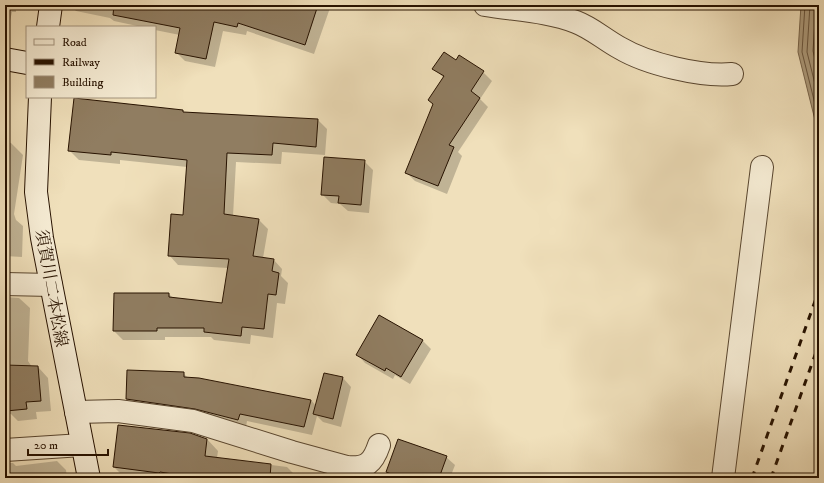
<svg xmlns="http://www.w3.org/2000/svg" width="824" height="483" font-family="'IM FELL DW Pica','Noto Serif JP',serif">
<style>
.water{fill:#ac9a7b;stroke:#77644a}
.shadow{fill:#0003}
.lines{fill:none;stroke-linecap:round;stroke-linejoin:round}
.shore{stroke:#6a563e;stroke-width:1}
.building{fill:#907d61;stroke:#271200}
.minor-casing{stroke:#59462f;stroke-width:24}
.secondary-casing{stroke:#271200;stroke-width:24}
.minor{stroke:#f5ebd3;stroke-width:22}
.secondary{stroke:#f5ebd3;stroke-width:22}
.rail{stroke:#271200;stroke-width:3;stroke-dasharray:7 7;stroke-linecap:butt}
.labels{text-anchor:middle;stroke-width:3;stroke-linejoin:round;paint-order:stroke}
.street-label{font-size:17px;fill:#271200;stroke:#f5ebd3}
</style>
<rect width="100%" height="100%" fill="#f0e0bb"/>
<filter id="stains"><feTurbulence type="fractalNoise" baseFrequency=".005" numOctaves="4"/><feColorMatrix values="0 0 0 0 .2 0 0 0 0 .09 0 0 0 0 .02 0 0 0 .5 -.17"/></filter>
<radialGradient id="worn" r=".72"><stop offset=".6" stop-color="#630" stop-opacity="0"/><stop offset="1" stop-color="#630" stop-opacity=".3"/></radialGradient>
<path class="water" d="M801,5H819V136L798,52Z"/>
<g class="shadow">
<path d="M5,5H16V12H12L5,43Z"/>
<path d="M70,5H331L314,54L247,31L246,35L223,31L215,67L185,61L176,52L180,35L155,30V27H142L114,21L110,18L76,11Z"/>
<path d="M459,57L483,72L492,81L480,99L488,107L458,152L462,156L447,194L415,181L406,172L434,105L429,100L444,78L434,69L456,61Z"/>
<path d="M183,111L185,113L318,120L327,129L325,155L282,152L281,164L236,162L233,216L259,220L268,229L263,258L273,259L282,269L281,276L288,283L285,304L277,303L273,338L251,335L250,344L214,340L211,337H165V340H123L114,331L115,294H169L173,298L223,304L228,268L178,265L169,255L184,216L187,167L120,160V164L79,160L69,150Z"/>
<path d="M5,142L11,143L23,155L14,214L16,220L23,226L22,257L5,256Z"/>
<path d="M364,161L373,170L369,213L348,211L340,204L331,203L322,194Z"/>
<path d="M5,297L19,298L30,308L28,361L32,367H38L48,378L51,411L36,412L37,419L18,421L11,414H5Z"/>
<path d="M422,340L431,349L410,384L395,375L393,379L365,363L357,354Z"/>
<path d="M183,373L188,378L311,400L316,406L325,374L343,378L351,387L341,427L323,422L317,416L312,435L247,421L246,427L135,407L127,399Z"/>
<path d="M207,439L218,451L217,458L287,467L298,478H125L114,467Z"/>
<path d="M446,457L455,465L450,478H393L387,472Z"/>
<path d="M57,461L66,470L67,478H5V463H13L16,466Z"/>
</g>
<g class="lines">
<g class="shore">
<path d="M805,5L802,52L819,120"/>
<path d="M810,5L807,52L819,100"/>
<path d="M816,5L813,51L819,75"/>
</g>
</g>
<g class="building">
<path d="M114,5H318L305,45L238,23L237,27L214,22L206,59L175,53L180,28L113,15Z"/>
<path d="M444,52L456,60L459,55L484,71L471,91L480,98L449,145L454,147L438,186L405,173L433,104L428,100L444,76L432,69Z"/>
<path d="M74,98L183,110V112L318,119L316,147L273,143L272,155L227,153L224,214L259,219L253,256L274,259L272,271L279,273L276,295L268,294L264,329L242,327L241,336L204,332V328H157V331H113L114,293H169V297L222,303L229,259L168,256L171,214L183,215L187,160L111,152V155L68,151Z"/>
<path d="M324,157L365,160L361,205L338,203L339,196L321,195Z"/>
<path d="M379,315L423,340L401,377L386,368L385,371L356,355Z"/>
<path d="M5,365L38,366L41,401L26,402L27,409L6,411Z"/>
<path d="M127,370L184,372V377L199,378L311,400L304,427L240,414L238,420L195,409L126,399Z"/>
<path d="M324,373L343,377L333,419L313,414Z"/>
<path d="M118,425L190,433L207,439L205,456L271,464L270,478H197L160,472L159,473L113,467Z"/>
<path d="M398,439L447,456L439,478H402L386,472Z"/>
</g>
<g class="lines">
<g class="minor-casing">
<g id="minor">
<path d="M485,5C515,10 548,11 576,22C592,28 605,40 620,48C647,64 701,77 732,74"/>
<path d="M5,284L51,285"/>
<path d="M76,412L118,411L193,421L292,452L347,467C366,469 373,463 379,445"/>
<path d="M5,450L82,445"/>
<path d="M723,478L762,167"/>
</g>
</g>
<g class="secondary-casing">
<g id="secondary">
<path d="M48,27L51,5"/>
<path d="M5,59L27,63"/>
<path d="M40,97L36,192L42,238L89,478"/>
</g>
</g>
<use href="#minor" class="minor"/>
<use href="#secondary" class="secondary"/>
<g class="rail">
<path d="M752,478L819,290"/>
<path d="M771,478L819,344"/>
</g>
</g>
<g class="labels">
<g class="street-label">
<text transform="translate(52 288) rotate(80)" y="6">須賀川二本松線</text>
</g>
</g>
<rect width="824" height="483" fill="none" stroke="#f0e0bb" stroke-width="20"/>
<rect x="6" y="6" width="812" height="471" fill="none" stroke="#271200" stroke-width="2"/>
<rect x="10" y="10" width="804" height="463" fill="none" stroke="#271200"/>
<rect x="26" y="26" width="130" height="72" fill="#f5ebd3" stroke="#a3947f"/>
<rect x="34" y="39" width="20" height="6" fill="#f5ebd3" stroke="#a3947f"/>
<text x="62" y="46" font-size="12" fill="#271200">Road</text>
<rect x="34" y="59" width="20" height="6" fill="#271200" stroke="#a3947f"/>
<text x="62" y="66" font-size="12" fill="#271200">Railway</text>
<rect x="34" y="76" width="20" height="12" fill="#907d61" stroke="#a3947f"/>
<text x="62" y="86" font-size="12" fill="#271200">Building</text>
<path d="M28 449v6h80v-6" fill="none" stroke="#271200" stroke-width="2"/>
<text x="34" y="449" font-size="12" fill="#271200" stroke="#f5ebd3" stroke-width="3" paint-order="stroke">20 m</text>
<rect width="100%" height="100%" filter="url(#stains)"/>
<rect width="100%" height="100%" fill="url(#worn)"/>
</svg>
